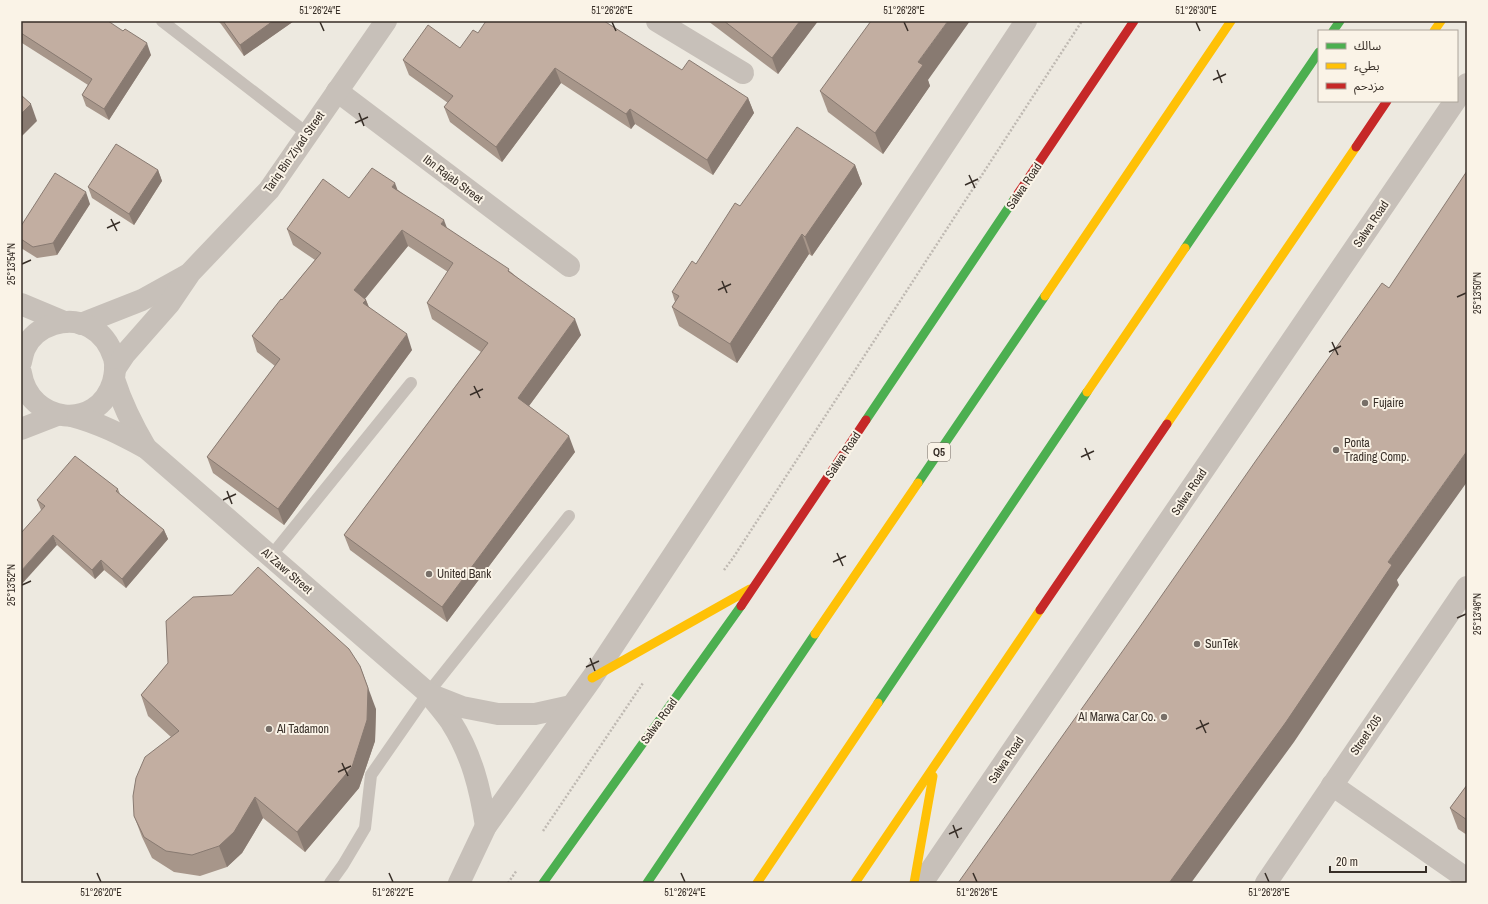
<svg xmlns="http://www.w3.org/2000/svg" width="1488" height="904" font-family="'Archivo Narrow','Noto Sans Arabic',sans-serif">
<style>
.lines{fill:none;stroke-linecap:round;stroke-linejoin:round}
.path{stroke:#bfb9b2;stroke-width:2.5;stroke-dasharray:2 2;stroke-linecap:butt}
.lane{stroke:#c7c0b9;stroke-width:12}
.street{stroke:#c7c0b9;stroke-width:22}
.fast{stroke:#4caf50;stroke-width:9}
.slow{stroke:#ffc107;stroke-width:9}
.jam{stroke:#c62828;stroke-width:9}
.wall{fill:#a7968a}
.shaded-wall{fill:#887a71}
.building{fill:#c2aea1;stroke:#887a71}
.ticks{fill:none;stroke:#372e27;stroke-width:1.5}
.poi-dot{fill:#776f68;stroke:#faf3e7;stroke-width:1.5}
.labels{text-anchor:middle;stroke-width:4;stroke-linejoin:round;paint-order:stroke}
.shield{fill:#faf3e7;stroke:#726961;stroke-width:1}
.shield-label{font-size:11px;font-weight:bold;fill:#372e27}
.street-label{font-size:12px;fill:#372e27;stroke:#faf3e7}
.poi-label{font-size:12px;fill:#372e27;stroke:#faf3e7;text-anchor:start}
.neatline{fill:none;stroke:#372e27;stroke-width:1.5}
.ticks-label{font-size:10px;text-anchor:middle;fill:#372e27}
</style>
<rect width="100%" height="100%" fill="#ede9e0"/>
<g class="lines">
<g class="path">
<path d="M724,570L733,558L1082,21"/>
<path d="M543,831L643,683"/>
<path d="M508,883L517,870"/>
</g>
<g class="lane">
<path d="M162,21L308,134"/>
<path d="M271,556L411,383"/>
<path d="M330,883L343,865L365,828L371,775L428,693L569,516"/>
</g>
<g class="street">
<path d="M657,21L743,73"/>
<path d="M337,91L569,266"/>
<path d="M1457,98L1467,84"/>
<path d="M21,304L64,322"/>
<path d="M81,324L142,300L187,275"/>
<path d="M21,362C22,358 23,352 25,348C36,325 68,315 90,327C103,334 110,345 114,358C116,365 115,374 113,382C98,432 29,424 21,373"/>
<path d="M115,369L125,354L169,304L190,273L269,190L386,21"/>
<path d="M114,379C122,404 133,426 146,448"/>
<path d="M72,416C99,423 122,435 146,448L428,693C436,703 444,712 451,722C472,755 480,788 486,826"/>
<path d="M21,429L57,415"/>
<path d="M429,694L462,707L498,714H535L571,706"/>
<path d="M1332,785L1467,879"/>
<path d="M459,883L486,826L592,678L1026,21"/>
<path d="M922,883L1455,101"/>
<path d="M1266,883L1467,587"/>
</g>
<g class="fast">
<path d="M1333,31L1340,21"/>
<path d="M1185,248L1319,52"/>
<path d="M866,420L1015,198"/>
<path d="M918,483L1045,296"/>
<path d="M878,703L1087,392"/>
<path d="M543,883L741,606"/>
<path d="M647,883L815,634"/>
</g>
<g class="slow">
<path d="M1434,31L1441,21"/>
<path d="M1045,296L1231,21"/>
<path d="M1087,392L1185,248"/>
<path d="M1167,424L1356,147"/>
<path d="M815,634L918,483"/>
<path d="M592,678L750,589"/>
<path d="M757,883L878,703"/>
<path d="M855,883L1040,610"/>
<path d="M914,883L933,776"/>
</g>
<g class="jam">
<path d="M1356,147L1387,101"/>
<path d="M1015,198L1134,21"/>
<path d="M741,606L866,420"/>
<path d="M1040,610L1167,424"/>
</g>
</g>
<g class="wall">
<path d="M21,21L151,55L109,120L86,106L82,95L88,85L22,43Z"/>
<path d="M218,21H294L244,56L221,24Z"/>
<path d="M708,21H818L778,74Z"/>
<path d="M478,33L682,70L748,98L754,113L713,175L635,124L631,129L561,83L502,162L450,122L444,107L448,103L409,75L403,60L460,48Z"/>
<path d="M928,80L930,86L883,154L828,112L820,91Z"/>
<path d="M855,165L862,184L812,256L809,254L737,363L679,326L672,307L675,302L672,292L696,264L740,206Z"/>
<path d="M158,170L162,181L134,225L92,198L88,187Z"/>
<path d="M398,190L447,228L511,272L581,335L529,406L575,452L447,622L350,550L344,535L481,352L432,319L427,303L448,272L408,246L365,299L366,300L369,307L412,350L284,525L213,473L207,457L275,366L257,352L252,336L315,260L293,245L287,229L349,198Z"/>
<path d="M90,204L57,255L37,258L21,248V226Z"/>
<path d="M118,489L120,494L164,530L168,539L126,588L104,570L95,579L57,545L41,510L37,500Z"/>
<path d="M168,663L376,709L375,741L359,788L305,852L263,818L242,853L227,867L200,876L174,872L152,858L142,837L134,816L171,737L148,716L141,695Z"/>
<path d="M1467,785V835L1458,829L1450,808Z"/>
</g>
<g class="shaded-wall">
<path d="M273,21H294L244,56L240,45Z"/>
<path d="M800,21H818L778,74L772,58Z"/>
<path d="M948,21H970L928,80L930,86L883,154L875,133L918,62Z"/>
<path d="M147,43L151,55L109,120L104,109Z"/>
<path d="M555,68L561,83L502,162L496,147Z"/>
<path d="M748,98L754,113L713,175L707,160Z"/>
<path d="M31,104L37,121L21,137V114Z"/>
<path d="M630,109L635,124L631,129L626,114Z"/>
<path d="M855,165L862,184L812,256L805,237Z"/>
<path d="M158,170L162,181L134,225L129,214Z"/>
<path d="M395,183L401,199L392,187Z"/>
<path d="M86,192L90,204L57,255L53,243Z"/>
<path d="M444,220L450,236L441,224Z"/>
<path d="M402,230L408,246L359,306L354,290Z"/>
<path d="M802,234L809,254L737,363L730,344Z"/>
<path d="M366,300L372,316L363,303Z"/>
<path d="M575,319L581,335L523,414L518,398Z"/>
<path d="M407,334L412,350L284,525L278,509Z"/>
<path d="M569,436L575,452L447,622L442,607Z"/>
<path d="M1467,451V482L1397,580L1399,585L1294,742L1191,883H1169L1388,562Z"/>
<path d="M164,530L168,539L126,588L122,579Z"/>
<path d="M53,535L57,545L21,585V571Z"/>
<path d="M101,560L104,570L95,579L92,570Z"/>
<path d="M360,666L376,709L375,741L359,788L305,852L297,832Z"/>
<path d="M255,797L263,818L242,853L227,867L219,846Z"/>
</g>
<g class="building">
<path d="M21,21H108L123,31L125,29L147,43L104,109L82,95L92,79L21,33V25L22,24H21Z"/>
<path d="M223,21H273L240,45Z"/>
<path d="M486,21H604L682,70L689,60L748,98L707,160L630,109L626,114L555,68L496,147L444,107L453,96L403,60L428,25L460,48L473,30L478,33Z"/>
<path d="M724,21H800L772,58Z"/>
<path d="M871,21H948L918,62L923,65L875,133L820,91Z"/>
<path d="M21,95L31,104L21,114Z"/>
<path d="M797,127L855,165L805,237L802,234L730,344L672,307L679,296L672,292L692,261L696,264L735,203L740,206Z"/>
<path d="M116,144L158,170L129,214L88,187Z"/>
<path d="M372,168L395,183L392,187L444,220L441,224L509,269L508,271L575,319L518,398L569,436L442,607L344,535L488,343L427,303L453,263L402,230L354,290L366,300L363,303L407,334L278,509L207,457L280,359L252,336L281,299L282,300L321,253L287,229L323,179L349,198Z"/>
<path d="M1467,171V451L1388,562L1392,565L1286,722L1169,883H958L1139,628L1257,459L1382,283L1389,288Z"/>
<path d="M55,173L86,192L53,243L33,247L21,239V226Z"/>
<path d="M75,456L118,489L116,491L164,530L122,579L101,560L92,570L53,535L21,571V533L45,506L37,500Z"/>
<path d="M258,567L349,649L360,666L368,688L367,720L352,767L297,832L255,797L234,832L219,846L192,855L166,851L144,837L134,816L133,796L136,778L145,757L179,731L141,695L168,663L166,621L193,597L232,595Z"/>
<path d="M1467,785V820L1450,808Z"/>
</g>
<path class="ticks" d="M320,22L324,31M612,22L616,31M904,22L908,31M1196,22L1200,31M1217,70L1222,83M1213,80L1226,74M359,113L364,126M355,123L368,117M969,175L975,188M965,185L978,179M111,219L117,231M107,228L120,222M22,264L31,260M722,281L727,293M718,290L731,284M1457,297L1466,293M1332,342L1338,355M1329,352L1341,346M474,386L480,398M470,395L483,389M1085,448L1090,460M1081,457L1094,451M227,491L232,504M223,500L236,494M837,553L843,566M833,562L846,556M22,585L31,581M1457,618L1466,614M590,658L595,671M586,667L599,661M1200,720L1206,733M1196,729L1209,723M342,763L348,776M338,772L351,766M953,825L958,838M949,834L962,828M97,873L101,882M389,873L393,882M681,873L685,882M973,873L977,882M1265,873L1269,882"/>
<g class="poi-dot">
<circle cx="1365" cy="403" r="4"/>
<circle cx="1336" cy="450" r="4"/>
<circle cx="429" cy="574" r="4"/>
<circle cx="1197" cy="644" r="4"/>
<circle cx="1164" cy="717" r="4"/>
<circle cx="269" cy="729" r="4"/>
</g>
<g class="labels">
<rect class="shield" x="928" y="443" width="22" height="18" rx="3"/>
<g class="shield-label">
<text x="939" y="456">Q5</text>
</g>
<g class="street-label">
<text transform="translate(294 152) rotate(-55)" y="4">Tariq Bin Ziyad Street</text>
<text transform="translate(453 179) rotate(37)" y="4">Ibn Rajab Street</text>
<text transform="translate(1024 186) rotate(-56)" y="4">Salwa Road</text>
<text transform="translate(1371 224) rotate(-56)" y="4">Salwa Road</text>
<text transform="translate(843 455) rotate(-56)" y="4">Salwa Road</text>
<text transform="translate(1189 492) rotate(-56)" y="4">Salwa Road</text>
<text transform="translate(287 571) rotate(41)" y="4">Al Zawr Street</text>
<text transform="translate(659 721) rotate(-54)" y="4">Salwa Road</text>
<text transform="translate(1366 735) rotate(-56)" y="4">Street 205</text>
<text transform="translate(1006 760) rotate(-56)" y="4">Salwa Road</text>
</g>
<g class="poi-label">
<text x="1373" y="407">Fujaire</text>
<text x="1344" y="447">Ponta<tspan x="1344" dy="14">Trading Comp.</tspan></text>
<text x="437" y="578">United Bank</text>
<text x="1205" y="648">SunTek</text>
<text x="1156" y="721" text-anchor="end">Al Marwa Car Co.</text>
<text x="277" y="733">Al Tadamon</text>
</g>
</g>
<rect width="1488" height="904" fill="none" stroke="#faf3e7" stroke-width="44"/>
<rect x="1318" y="30" width="140" height="72" fill="#faf3e7" stroke="#aca49a"/>
<rect x="1326" y="43" width="20" height="6" fill="#4caf50" stroke="#aca49a"/>
<text x="1354" y="50" font-size="12" fill="#372e27">سالك</text>
<rect x="1326" y="63" width="20" height="6" fill="#ffc107" stroke="#aca49a"/>
<text x="1354" y="70" font-size="12" fill="#372e27">بطيء</text>
<rect x="1326" y="83" width="20" height="6" fill="#c62828" stroke="#aca49a"/>
<text x="1354" y="90" font-size="12" fill="#372e27">مزدحم</text>
<path d="M1330 866v6h96v-6" fill="none" stroke="#372e27" stroke-width="2"/>
<text x="1336" y="866" font-size="12" fill="#372e27" stroke="#faf3e7" stroke-width="3" paint-order="stroke">20 m</text>
<rect x="22" y="22" width="1444" height="860" class="neatline"/>
<g class="ticks-label">
<text x="320" y="14">51°26'24"E</text>
<text x="612" y="14">51°26'26"E</text>
<text x="904" y="14">51°26'28"E</text>
<text x="1196" y="14">51°26'30"E</text>
<text transform="translate(11 264) rotate(-90)" y="4">25°13'54"N</text>
<text transform="translate(1477 293) rotate(-90)" y="4">25°13'50"N</text>
<text transform="translate(11 585) rotate(-90)" y="4">25°13'52"N</text>
<text transform="translate(1477 614) rotate(-90)" y="4">25°13'48"N</text>
<text x="101" y="896">51°26'20"E</text>
<text x="393" y="896">51°26'22"E</text>
<text x="685" y="896">51°26'24"E</text>
<text x="977" y="896">51°26'26"E</text>
<text x="1269" y="896">51°26'28"E</text>
</g>
</svg>
